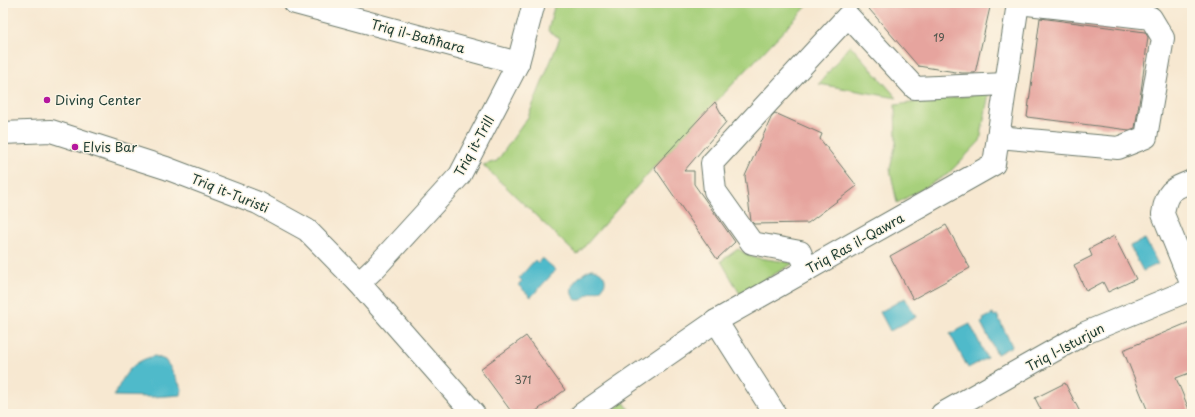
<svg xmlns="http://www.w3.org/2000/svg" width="1195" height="417" font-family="'Playpen Sans',sans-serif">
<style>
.green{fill:#a7d07c;stroke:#638658}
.water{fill:#4fbaca;stroke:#377c7f}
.building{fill:#e6a49e}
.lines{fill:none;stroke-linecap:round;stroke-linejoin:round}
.minor-casing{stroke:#6b796b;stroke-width:24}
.minor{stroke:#fff;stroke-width:22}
.poi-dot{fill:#b5179e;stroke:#fcf5e5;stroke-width:1.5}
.labels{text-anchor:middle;stroke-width:3;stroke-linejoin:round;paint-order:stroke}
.number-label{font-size:11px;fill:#51574e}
.street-label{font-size:13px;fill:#1f3d34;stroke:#fcf5e5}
.poi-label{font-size:13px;fill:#1f3d34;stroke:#fcf5e5;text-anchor:start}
</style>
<rect width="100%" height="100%" fill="#fcf5e5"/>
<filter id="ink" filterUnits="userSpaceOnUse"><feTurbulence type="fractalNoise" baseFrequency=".025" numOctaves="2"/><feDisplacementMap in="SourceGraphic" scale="8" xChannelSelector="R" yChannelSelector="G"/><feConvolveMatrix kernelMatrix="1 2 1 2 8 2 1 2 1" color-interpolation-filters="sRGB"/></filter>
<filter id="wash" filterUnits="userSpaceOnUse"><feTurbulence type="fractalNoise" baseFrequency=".012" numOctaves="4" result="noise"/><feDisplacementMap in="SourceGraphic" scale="16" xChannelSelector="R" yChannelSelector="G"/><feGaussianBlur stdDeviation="0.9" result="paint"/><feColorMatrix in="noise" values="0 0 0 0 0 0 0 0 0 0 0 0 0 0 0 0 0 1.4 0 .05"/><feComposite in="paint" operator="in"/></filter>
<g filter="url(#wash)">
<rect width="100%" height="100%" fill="#f7e8d1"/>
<g class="green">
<path d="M555,3H810L654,167L577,255L483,165L497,161L528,117L560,38L548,31Z"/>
<path d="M850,45L897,98L819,84Z"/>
<path d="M989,93L980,141L948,174L897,203L890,169L896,143L895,105Z"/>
<path d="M738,249L752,257L794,263L740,294L721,261Z"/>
<path d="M624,402L632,414H607Z"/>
</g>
<g class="water">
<path d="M1145,239L1158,264L1143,271L1130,246Z"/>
<path d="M542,258L556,270L531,297L518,285L522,281L519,278L535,260L538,263Z"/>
<path d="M592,269C601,270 609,278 603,287C600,292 593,291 589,294C586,296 584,299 581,300H576C563,288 581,273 592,269Z"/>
<path d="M905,298L916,317L890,331L880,312Z"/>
<path d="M993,314L994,316L997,315L1012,346L997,354L981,323L984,321L983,319Z"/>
<path d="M970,324L987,358L968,368L950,334Z"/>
<path d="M155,356L165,360L170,367L182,389L181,395L152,397L114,396C124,375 131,361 155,356Z"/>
</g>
<g id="blocks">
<g class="building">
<path d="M864,3H991L975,73H962L918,66Z"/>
<path d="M1040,18L1145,32L1148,37L1141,91L1135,128L1129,130L1027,117Z"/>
<path d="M715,102L726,122L684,171H694V184L735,242L717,259L654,167Z"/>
<path d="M775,113L822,134L820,139L857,186L808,223L754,224L751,221L745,176L771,118Z"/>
<path d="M946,225L970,268L913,299L890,256Z"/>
<path d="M1114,236L1136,279L1108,292L1103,282L1086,291L1074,265L1092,256L1089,249Z"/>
<path d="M1192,321V372L1176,378L1191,414H1149L1123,350Z"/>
<path d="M526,336L565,390L532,414H513L480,369Z"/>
<path d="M1065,383L1081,414H1043L1035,398Z"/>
</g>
</g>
</g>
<g filter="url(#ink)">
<use href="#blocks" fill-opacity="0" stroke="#6b796b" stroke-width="1"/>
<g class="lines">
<g class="minor-casing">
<g id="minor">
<path d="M295,3L518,63"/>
<path d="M1018,3L1091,11L1092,3"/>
<path d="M3,133L51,131L166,168L258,203L307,230L359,283L474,414"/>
<path d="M998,137L1118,148L1146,137L1163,38L1151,18L1091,11"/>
<path d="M1192,181C1172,189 1166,191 1163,214L1192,285"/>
<path d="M807,270L800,252L752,243L715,191L712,163L848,16L915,88L1006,84"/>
<path d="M359,283L376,267L460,175L518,63L534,3"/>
<path d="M716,321L775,414"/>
<path d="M582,414L716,321L994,164L1018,3"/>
<path d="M942,414L1085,333L1192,289"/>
</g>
</g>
<use href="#minor" class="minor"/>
</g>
</g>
<g class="poi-dot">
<circle cx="47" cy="100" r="4"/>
<circle cx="75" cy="147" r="4"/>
</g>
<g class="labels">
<g class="number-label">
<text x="939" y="42">19</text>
<text x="523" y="384">371</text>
</g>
<g class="street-label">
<text transform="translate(418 36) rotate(15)" y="5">Triq il-Baħħara</text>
<text transform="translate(474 146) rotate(-61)" y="5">Triq it-Trill</text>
<text transform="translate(230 193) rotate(22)" y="5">Triq it-Turisti</text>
<text transform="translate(855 243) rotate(-29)" y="5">Triq Ras il-Qawra</text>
<text transform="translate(1065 347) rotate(-28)" y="5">Triq l-Isturjun</text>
</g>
<g class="poi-label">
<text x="55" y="105">Diving Center</text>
<text x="83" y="152">Elvis Bar</text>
</g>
</g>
<rect width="1195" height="417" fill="none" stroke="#fcf5e5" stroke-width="16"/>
</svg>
